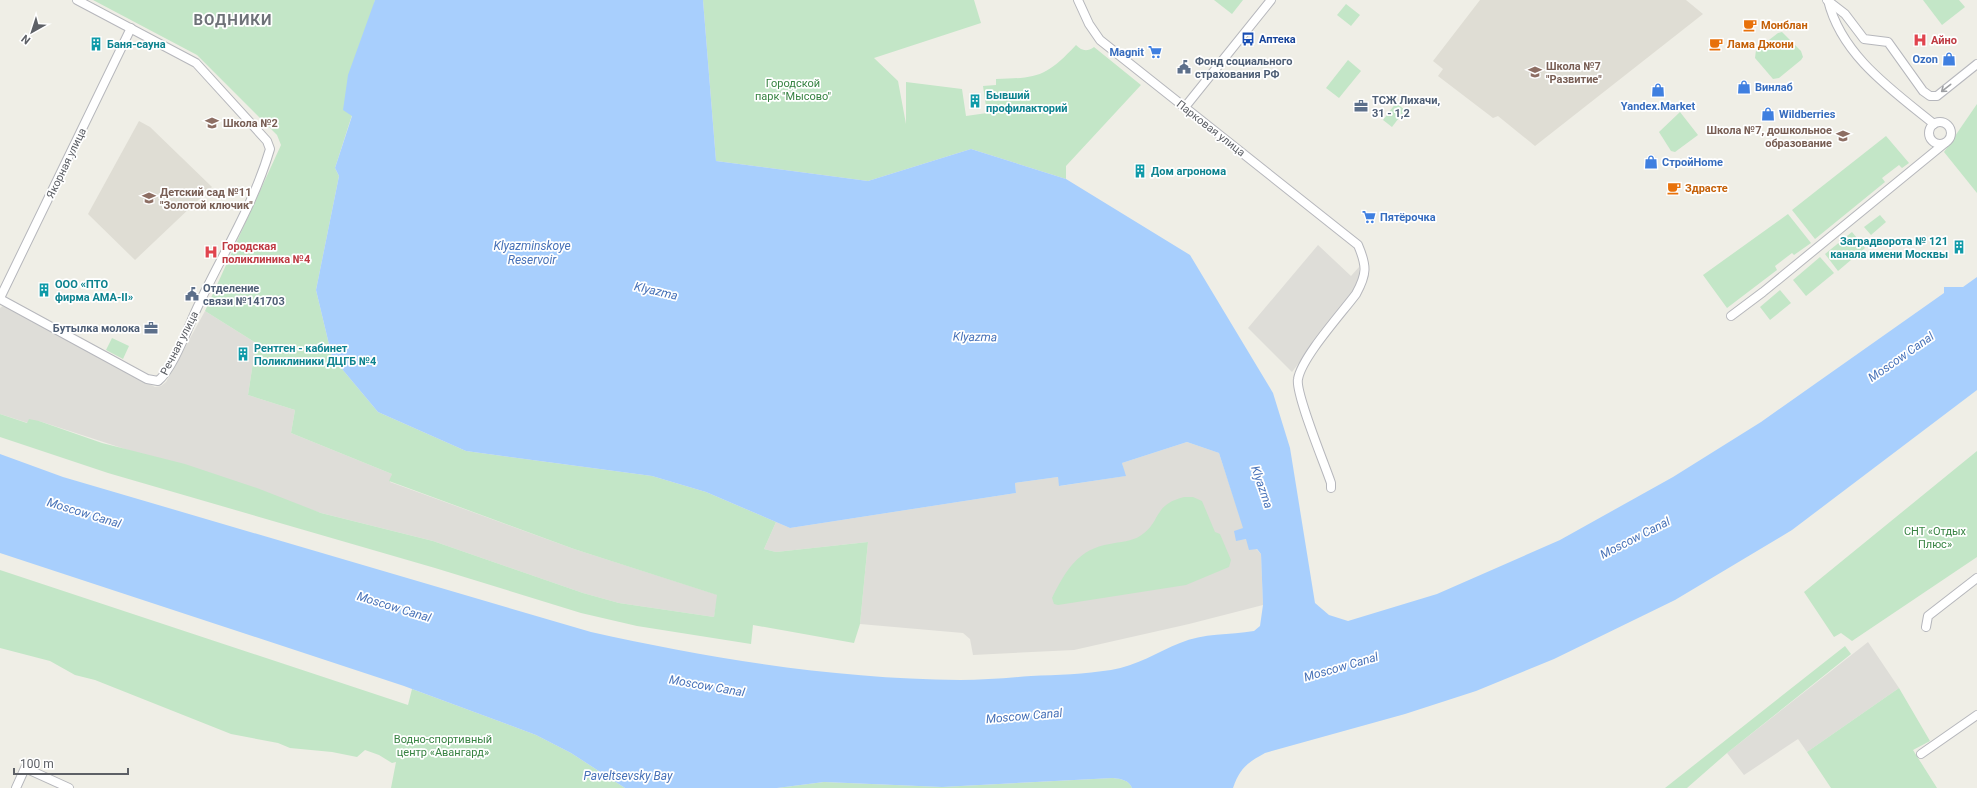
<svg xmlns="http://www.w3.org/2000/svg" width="1977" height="788" font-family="Roboto,sans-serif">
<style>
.industrial{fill:#deddd8}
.education{fill:#dfddd4}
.green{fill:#c3e6c7}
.water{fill:#a8cffd}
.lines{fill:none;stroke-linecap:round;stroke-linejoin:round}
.minor-casing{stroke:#b6b7bc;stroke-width:10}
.minor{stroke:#fff;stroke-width:8}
.oneway{stroke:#9ea0a3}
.labels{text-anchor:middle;stroke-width:3.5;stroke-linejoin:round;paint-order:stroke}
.food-label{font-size:11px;font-weight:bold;fill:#c56008;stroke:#fff;text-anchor:start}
.transit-label{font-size:11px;font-weight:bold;fill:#164399;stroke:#fff;text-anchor:start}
.health-label{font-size:11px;font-weight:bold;fill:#be3a42;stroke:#fff;text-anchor:start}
.culture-label{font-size:11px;font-weight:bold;fill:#0d838f;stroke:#fff;text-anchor:start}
.shop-label{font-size:11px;font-weight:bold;fill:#366cbe;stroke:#fff;text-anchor:start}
.service-label{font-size:11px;font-weight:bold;fill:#4e5e75;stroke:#fff;text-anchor:start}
.education-label{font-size:11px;font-weight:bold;fill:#785e54;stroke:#fff;text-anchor:start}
.park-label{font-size:11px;fill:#378342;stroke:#fff}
.street-label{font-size:11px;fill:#5d6066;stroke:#fff}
.water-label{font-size:12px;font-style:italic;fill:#4772b8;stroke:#fff}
.district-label{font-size:15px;font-weight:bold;letter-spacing:1px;fill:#6e7278;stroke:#fff}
</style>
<rect width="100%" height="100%" fill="#efeee6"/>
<g class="industrial">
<path d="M1318,245L1351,276L1359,267V279L1354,291L1292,372L1248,328Z"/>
<path d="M3,306L155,387L161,386L166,382L205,311L256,343L248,395L295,410L291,433L392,474L390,482L574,549L718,595L714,617L619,603L583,593L433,541L321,513L39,421L28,423L0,414V308Z"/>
<path d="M1187,442L1219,453L1244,529L1236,540L1247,539L1261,554L1263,605L1189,624L1074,650L973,655L970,639L963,633L860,624L868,542L776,552L764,549L776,522L790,528L1016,493L1015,483L1058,477L1060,486L1125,476L1122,463Z"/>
<path d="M1868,642L1899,688L1807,752L1798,739L1744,775L1727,753Z"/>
</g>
<g class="education">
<path d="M1480,0H1686L1703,14L1535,146L1498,116L1493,118L1438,76L1443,69L1433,61Z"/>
<path d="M139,121L150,127L212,187L135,260L88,214Z"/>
</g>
<g class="green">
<path d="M93,0H375L352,115L335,168L339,176L316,290L332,357L378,412L466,451L652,476L706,492L776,522L764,549L776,552L868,542L860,624L854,643L753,625L751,644L637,626L581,613L435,568L108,473L0,437V414L27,423L29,419L39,421L102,443L185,464L257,488L321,513L433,541L583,593L619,603L714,617L717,595L574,549L389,481L392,474L291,433L295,410L248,395L256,343L205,311L281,145L277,135L197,55Z"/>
<path d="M703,0H974L981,23L874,58L898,81L906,124V82L962,89L966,116L987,113L983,86L996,85V79C1038,78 1046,77 1076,45C1082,51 1087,52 1094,47L1141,85L1066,166V179L971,149L868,181L716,161Z"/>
<path d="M1214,0H1243L1232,14Z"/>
<path d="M1923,0H1959L1965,7L1942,25Z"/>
<path d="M1346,4L1360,15L1351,26L1337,15Z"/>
<path d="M1782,32L1801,51L1803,57L1801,60L1779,78L1773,79L1755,58L1756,50L1778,33Z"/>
<path d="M1348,60L1361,71L1339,98L1326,88Z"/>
<path d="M1396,103L1405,110L1392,127L1383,120Z"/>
<path d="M1977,104V193L1944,152Z"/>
<path d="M1680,112L1698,135L1675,152L1671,151L1659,132Z"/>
<path d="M1886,136L1909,163L1902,168L1899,165L1882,178L1885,182L1815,239L1792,210Z"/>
<path d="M1788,214L1811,243L1794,255L1792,253L1775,266L1777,270L1727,308L1703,275Z"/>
<path d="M1880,215L1886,222L1871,235L1864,227Z"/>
<path d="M1852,232L1865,248L1838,271L1825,254Z"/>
<path d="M1820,257L1834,273L1806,296L1793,280Z"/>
<path d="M1780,290L1791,303L1770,320L1760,307Z"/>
<path d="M112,338L129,346L123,359L106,350Z"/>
<path d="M1977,451V557L1852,641L1841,633L1834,637L1804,592Z"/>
<path d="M1184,497H1193L1202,501L1215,532L1220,534L1231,560L1229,567L1186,585L1058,605L1054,604L1052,598C1066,570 1078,549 1110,544C1119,542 1133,541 1140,536C1162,522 1152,505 1184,497Z"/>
<path d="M0,570L408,705L412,689L536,735L571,753L625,788H391L396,762L392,763L379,755L365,750L357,757L332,752L290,748L278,743L231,734L95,680L75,675L50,661L0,648Z"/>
<path d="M1845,646L1851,654L1727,753L1687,788H1665Z"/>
<path d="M1899,688L1930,741L1913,750L1937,788H1831L1807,752Z"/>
<path d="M1113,778C1121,779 1129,780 1132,788H777L824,782L942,787Z"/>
</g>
<path class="water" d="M375,0H703L716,161L868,181L971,149L1066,179L1190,255L1273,393L1290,448L1315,603L1329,615L1348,621L1437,594L1560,540L1673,477L1761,422L1944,293V287H1963L1977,277V390L1792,530L1675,600L1554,659L1476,691L1405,714L1265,753C1247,763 1240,768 1233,788H1132C1129,780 1121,779 1113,778L942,787L824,782L777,788H625L571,753L536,735L404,686L0,553V454L63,477L591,632C712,659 836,679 960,680C983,680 1007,678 1031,676C1057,675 1085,674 1111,670C1137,666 1157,652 1180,643C1203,633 1230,635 1254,631L1260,626L1263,605L1261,554L1257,549L1249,550L1246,539L1236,541L1234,531L1243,528L1219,453L1187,442L1122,463L1126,476L1059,486L1058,477L1015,483L1016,493L790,528L706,492L652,476L466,451L378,412L332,357L316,290L339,176L335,168L352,116L343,110L348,75Z"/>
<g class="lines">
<g class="minor-casing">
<g id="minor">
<path d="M1078,0L1089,24L1100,40L1358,245C1367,266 1367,274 1356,294C1341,314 1302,357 1298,379C1295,393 1325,465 1331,483V488"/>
<path d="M1827,0L1845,14L1864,39L1888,42L1923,91L1930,96H1937L1977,64"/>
<path d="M1828,0C1841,55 1892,90 1934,124"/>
<path d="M1185,107L1271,0"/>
<circle cx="1940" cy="133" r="11"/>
<path d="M0,298L131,28"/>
<path d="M0,299L147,379L158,381C174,368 189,324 199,304C223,253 254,204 270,149L267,141L196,63L77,0"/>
<path d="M1731,316L1763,292L1945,143"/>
<path d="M1926,627L1928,616L1977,578"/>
<path d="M1921,754L1977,715"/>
<path d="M16,788L25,768L69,788"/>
</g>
</g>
<use href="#minor" class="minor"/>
</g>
<defs><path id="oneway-shaft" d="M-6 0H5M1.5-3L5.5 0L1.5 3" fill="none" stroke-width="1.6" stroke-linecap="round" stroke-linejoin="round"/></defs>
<use class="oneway" href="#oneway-shaft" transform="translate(1946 88) rotate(142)"/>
<defs>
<g id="cafe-bare" transform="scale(1.08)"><path d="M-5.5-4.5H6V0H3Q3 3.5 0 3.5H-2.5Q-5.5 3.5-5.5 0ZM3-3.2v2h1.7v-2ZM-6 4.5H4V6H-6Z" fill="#e8710a" stroke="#fff" stroke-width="2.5" paint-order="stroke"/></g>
<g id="bus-bare" transform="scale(1.08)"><path d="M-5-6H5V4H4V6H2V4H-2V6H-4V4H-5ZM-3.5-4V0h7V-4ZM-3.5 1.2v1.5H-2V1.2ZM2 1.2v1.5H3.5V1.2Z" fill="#1a4fb4" stroke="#fff" stroke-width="2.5" paint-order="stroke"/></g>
<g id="hospital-bare" transform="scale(1.08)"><path d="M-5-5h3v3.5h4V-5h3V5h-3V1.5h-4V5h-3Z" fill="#e0444e" stroke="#fff" stroke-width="2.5" paint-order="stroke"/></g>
<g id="building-bare" transform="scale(1.08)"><path d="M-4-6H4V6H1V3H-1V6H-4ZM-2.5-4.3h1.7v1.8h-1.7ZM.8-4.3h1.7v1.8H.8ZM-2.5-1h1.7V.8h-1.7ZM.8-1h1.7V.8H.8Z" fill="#0f9aa8" stroke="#fff" stroke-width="2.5" paint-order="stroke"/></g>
<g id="supermarket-bare" transform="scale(1.08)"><path d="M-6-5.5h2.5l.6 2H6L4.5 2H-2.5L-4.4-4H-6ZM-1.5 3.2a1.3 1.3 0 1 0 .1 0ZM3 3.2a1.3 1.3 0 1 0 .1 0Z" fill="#3f7fe0" stroke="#fff" stroke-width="2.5" paint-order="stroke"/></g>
<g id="shop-bare" transform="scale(1.08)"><path d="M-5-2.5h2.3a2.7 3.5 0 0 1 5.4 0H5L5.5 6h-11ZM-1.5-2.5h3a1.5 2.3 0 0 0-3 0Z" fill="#3f7fe0" stroke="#fff" stroke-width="2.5" paint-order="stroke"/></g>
<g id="civic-bare" transform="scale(1.08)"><path d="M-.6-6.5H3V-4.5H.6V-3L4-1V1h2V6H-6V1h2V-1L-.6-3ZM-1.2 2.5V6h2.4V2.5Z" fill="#5c6f8a" stroke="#fff" stroke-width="2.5" paint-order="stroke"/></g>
<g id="school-bare" transform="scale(1.08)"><path d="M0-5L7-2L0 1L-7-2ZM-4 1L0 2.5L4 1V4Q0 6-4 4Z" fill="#8d6e63" stroke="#fff" stroke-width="2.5" paint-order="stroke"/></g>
<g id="office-bare" transform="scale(1.08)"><path d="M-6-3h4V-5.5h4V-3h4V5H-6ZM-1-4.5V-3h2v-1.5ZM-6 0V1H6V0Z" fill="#5c6f8a" stroke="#fff" stroke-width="2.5" paint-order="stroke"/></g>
</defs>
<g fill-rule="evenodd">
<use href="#cafe-bare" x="1750" y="25"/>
<use href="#bus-bare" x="1248" y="39"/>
<use href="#hospital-bare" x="1920" y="40"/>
<use href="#building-bare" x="96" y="44"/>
<use href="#cafe-bare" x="1716" y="44"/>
<use href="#supermarket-bare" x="1155" y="52"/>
<use href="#shop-bare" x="1949" y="59"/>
<use href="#civic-bare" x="1184" y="67"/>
<use href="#school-bare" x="1535" y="72"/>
<use href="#shop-bare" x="1744" y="87"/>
<use href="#shop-bare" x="1658" y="90"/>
<use href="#building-bare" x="975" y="101"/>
<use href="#office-bare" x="1361" y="106"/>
<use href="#shop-bare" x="1768" y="114"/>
<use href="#school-bare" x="212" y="123"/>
<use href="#school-bare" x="1843" y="136"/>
<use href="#shop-bare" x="1651" y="162"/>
<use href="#building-bare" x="1140" y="171"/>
<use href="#cafe-bare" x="1674" y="188"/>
<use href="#school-bare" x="149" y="198"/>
<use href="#supermarket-bare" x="1369" y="217"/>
<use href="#building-bare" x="1959" y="247"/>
<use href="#hospital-bare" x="211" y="252"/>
<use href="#building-bare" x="44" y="290"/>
<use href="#civic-bare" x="192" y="294"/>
<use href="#office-bare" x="151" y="328"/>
<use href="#building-bare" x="243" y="354"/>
</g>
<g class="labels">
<g class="food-label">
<text x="1761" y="29">Монблан</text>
<text x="1727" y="48">Лама Джони</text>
<text x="1685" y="192">Здрасте</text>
</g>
<g class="transit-label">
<text x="1259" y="43">Аптека</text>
</g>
<g class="health-label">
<text x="1931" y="44">Айно</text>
<text x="222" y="250">Городская<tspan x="222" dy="13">поликлиника №4</tspan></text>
</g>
<g class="culture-label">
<text x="107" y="48">Баня-сауна</text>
<text x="986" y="99">Бывший<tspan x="986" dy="13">профилакторий</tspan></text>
<text x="1151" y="175">Дом агронома</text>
<text x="1948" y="245" text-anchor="end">Заградворота № 121<tspan x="1948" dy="13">канала имени Москвы</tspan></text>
<text x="55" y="288">ООО «ПТО<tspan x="55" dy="13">фирма АМА-II»</tspan></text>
<text x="254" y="352">Рентген - кабинет<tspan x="254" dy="13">Поликлиники ДЦГБ №4</tspan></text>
</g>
<g class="shop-label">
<text x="1144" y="56" text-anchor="end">Magnit</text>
<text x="1938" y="63" text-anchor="end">Ozon</text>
<text x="1755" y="91">Винлаб</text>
<text x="1658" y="110" text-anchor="middle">Yandex.Market</text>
<text x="1779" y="118">Wildberries</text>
<text x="1662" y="166">СтройHome</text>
<text x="1380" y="221">Пятёрочка</text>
</g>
<g class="service-label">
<text x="1195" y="65">Фонд социального<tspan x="1195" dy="13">страхования РФ</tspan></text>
<text x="1372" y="104">ТСЖ Лихачи,<tspan x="1372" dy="13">31 - 1,2</tspan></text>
<text x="203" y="292">Отделение<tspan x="203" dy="13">связи №141703</tspan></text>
<text x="140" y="332" text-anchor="end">Бутылка молока</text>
</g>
<g class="education-label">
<text x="1546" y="70">Школа №7<tspan x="1546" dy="13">"Развитие"</tspan></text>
<text x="223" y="127">Школа №2</text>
<text x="1832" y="134" text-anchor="end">Школа №7, дошкольное<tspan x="1832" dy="13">образование</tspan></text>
<text x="160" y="196">Детский сад №11<tspan x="160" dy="13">"Золотой ключик"</tspan></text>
</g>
<g class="park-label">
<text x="793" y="87">Городской<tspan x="793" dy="13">парк "Мысово"</tspan></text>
<text x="1935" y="535">СНТ «Отдых<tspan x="1935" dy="13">Плюс»</tspan></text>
<text x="443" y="743">Водно-спортивный<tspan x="443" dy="13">центр «Авангард»</tspan></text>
</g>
<g class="street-label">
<text transform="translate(1211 128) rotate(38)" y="4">Парковая улица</text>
<text transform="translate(66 163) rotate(-64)" y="4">Якорная улица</text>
<text transform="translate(179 343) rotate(-63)" y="4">Речная улица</text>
</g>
<g class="water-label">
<text x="532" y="250">Klyazminskoye<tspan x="532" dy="14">Reservoir</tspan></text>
<text transform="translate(656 291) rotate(13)" y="4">Klyazma</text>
<text transform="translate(975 337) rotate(1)" y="4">Klyazma</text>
<text transform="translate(1901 357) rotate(-35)" y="4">Moscow Canal</text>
<text transform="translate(1262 487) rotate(71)" y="4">Klyazma</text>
<text transform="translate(84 513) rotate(17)" y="4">Moscow Canal</text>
<text transform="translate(1635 538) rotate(-27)" y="4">Moscow Canal</text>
<text transform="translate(394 607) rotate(17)" y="4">Moscow Canal</text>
<text transform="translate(1341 667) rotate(-16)" y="4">Moscow Canal</text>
<text transform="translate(707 686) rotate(10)" y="4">Moscow Canal</text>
<text transform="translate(1024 716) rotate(-5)" y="4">Moscow Canal</text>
<text x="628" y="780">Paveltsevsky Bay</text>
</g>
<g class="district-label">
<text x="233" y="25">ВОДНИКИ</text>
</g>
</g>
<g transform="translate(32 32) rotate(219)" stroke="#ffffff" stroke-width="3" paint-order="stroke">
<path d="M0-3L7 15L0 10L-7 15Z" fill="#5d6066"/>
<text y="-6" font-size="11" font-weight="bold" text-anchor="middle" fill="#5d6066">N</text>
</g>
<path d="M14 768v6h114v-6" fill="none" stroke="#5d6066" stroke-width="2"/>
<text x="20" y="768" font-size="12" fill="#5d6066" stroke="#ffffff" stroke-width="3" paint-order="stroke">100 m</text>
</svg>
